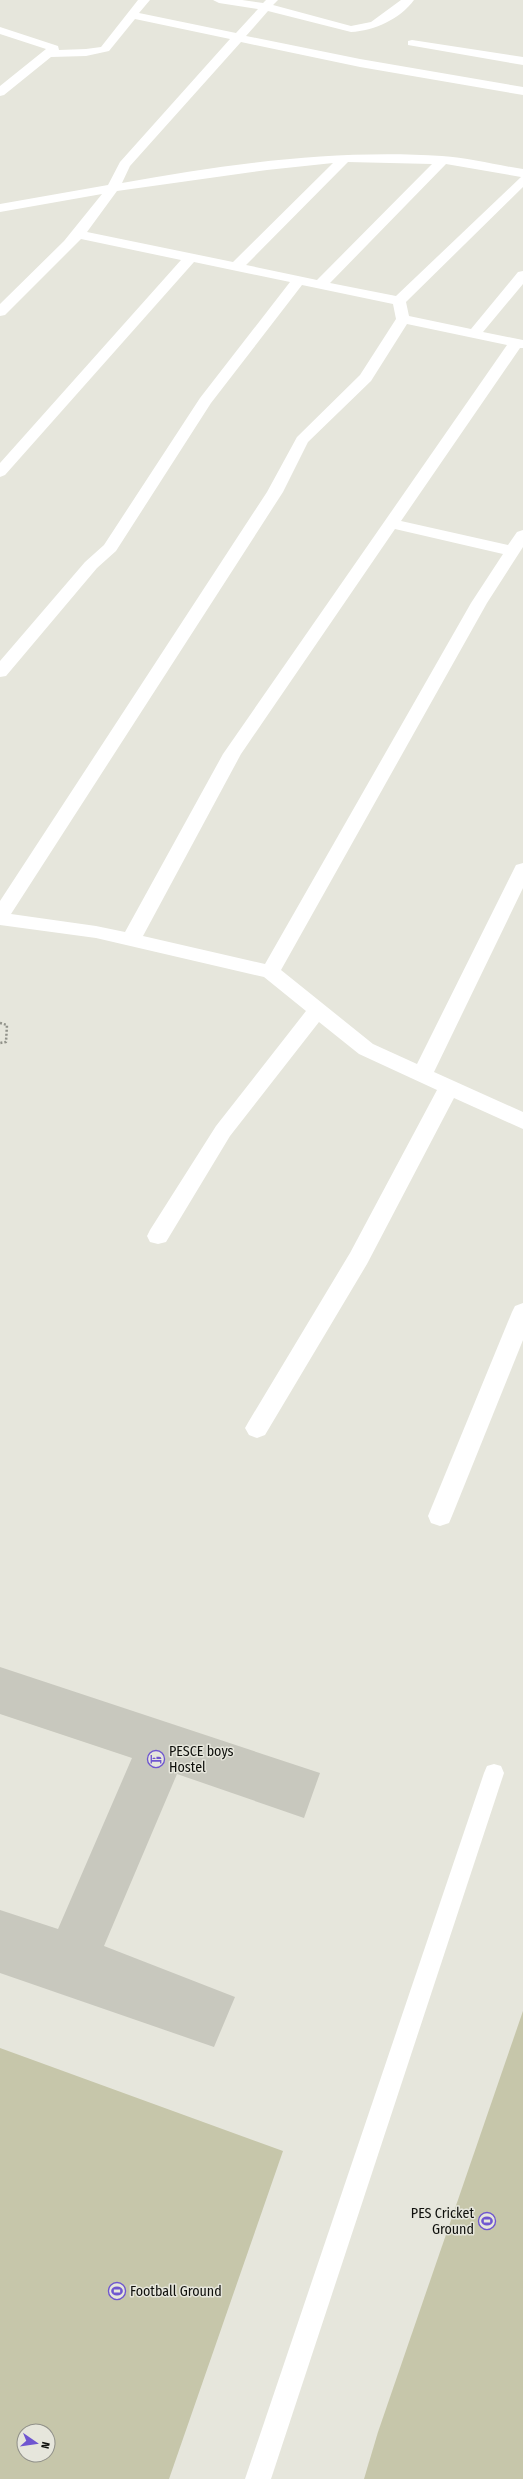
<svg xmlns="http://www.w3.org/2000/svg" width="523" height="2479" font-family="'Fira Sans Condensed',sans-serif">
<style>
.green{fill:#c6c6aa;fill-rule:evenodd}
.building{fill:#c8c8be}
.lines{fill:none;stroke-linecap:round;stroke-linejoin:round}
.path{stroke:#91928a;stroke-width:2.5;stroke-dasharray:2 2;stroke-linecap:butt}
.lane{fill:#fff;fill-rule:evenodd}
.street{fill:#fff;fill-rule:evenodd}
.labels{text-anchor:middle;stroke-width:3;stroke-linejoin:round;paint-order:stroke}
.near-poi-label{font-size:14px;fill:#0f100c;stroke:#e6e6dc;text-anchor:start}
</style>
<rect width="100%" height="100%" fill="#e6e6dc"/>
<g class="green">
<path d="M523,2011V2479H364L378,2432Z"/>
<path d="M0,2048L283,2151L169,2479H0ZM24,2431H48V2455H24Z"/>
</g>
<path class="building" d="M0,1667L320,1773L304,1818L177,1774L104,1946L235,1997L214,2047L0,1973V1910L58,1929L132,1758L0,1714Z"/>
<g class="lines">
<path class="path" d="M0,1023L7,1025L6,1042L0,1043"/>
<path class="lane" d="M494,1764L501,1766L504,1773L271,2479H245L484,1773L487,1766Z"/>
<g class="street">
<path d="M138,0H150L139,13L236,33L258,9L219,3L213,0H242L263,3L266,0H278L273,5L351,26L371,22L401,0H414C400,19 374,31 351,32L268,11L246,36L360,59L523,87V95L360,67L241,42L130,166L122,183C226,164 335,149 442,156C469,158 496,165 523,169V187L406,302L409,316L471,329L518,272L523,271V284L483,332L523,340V348H520L401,521L508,545L517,532L523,530V547L487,603L281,970L373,1044L417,1064L514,869L516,865L523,863V888L434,1072L523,1112V1129L454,1098L367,1264L265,1435L257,1438L249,1435L245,1428L249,1421L350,1253L437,1090L359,1054L319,1022L230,1136L166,1242L158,1244L150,1242L147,1236L150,1230L216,1126L306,1011L264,977L96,938L0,925V901L267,492L297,437L360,375L396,319L393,304L302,285L211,403L116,551L97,568L6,676L0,677V661L85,562L104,545L200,398L290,282L194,262L5,475L0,477V463L181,260L81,239L5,315L0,316V304L64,241L102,194L0,212V204L108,185L120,162L230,39L135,19L109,51L86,56L51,57L4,95L0,96V86L46,49L0,34V27L58,46L59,50L86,49L101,47ZM348,162L432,164L317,280L246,265ZM333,163L233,262L87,232L117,191L267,170ZM446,164L521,177L396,296L330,283ZM407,324L507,345L223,754L125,932L96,926L11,914L283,492L308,442L371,381ZM395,529L503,554L471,603L265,964L143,936L241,754Z"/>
<path d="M412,40L523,57V65L408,45V41Z"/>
<path d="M523,1303V1340L452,1516L449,1523L440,1526L431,1523L428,1516L512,1312L515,1306Z"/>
</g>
</g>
<defs>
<g id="hotel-ring" transform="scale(0.9)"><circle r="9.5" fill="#e6e6dc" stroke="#6f56d0" stroke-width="1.5"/><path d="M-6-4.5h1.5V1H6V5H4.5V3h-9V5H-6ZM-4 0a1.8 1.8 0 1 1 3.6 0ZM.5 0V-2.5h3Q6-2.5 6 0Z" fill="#6f56d0"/></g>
<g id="stadium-ring" transform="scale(0.9)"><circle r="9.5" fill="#e6e6dc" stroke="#6f56d0" stroke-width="1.5"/><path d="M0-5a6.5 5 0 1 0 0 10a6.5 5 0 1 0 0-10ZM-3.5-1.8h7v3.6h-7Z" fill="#6f56d0"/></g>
</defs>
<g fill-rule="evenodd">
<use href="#hotel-ring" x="156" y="1759"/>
<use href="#stadium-ring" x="487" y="2221"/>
<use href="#stadium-ring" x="117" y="2291"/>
</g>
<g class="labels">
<g class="near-poi-label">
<text x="169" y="1756">PESCE boys<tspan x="169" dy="16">Hostel</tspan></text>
<text x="474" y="2218" text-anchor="end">PES Cricket<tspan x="474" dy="16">Ground</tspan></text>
<text x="130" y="2296">Football Ground</text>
</g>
</g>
<g transform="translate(36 2443) rotate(103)"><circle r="19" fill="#e6e6dc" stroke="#909089"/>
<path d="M0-3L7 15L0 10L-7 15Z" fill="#6f56d0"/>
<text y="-6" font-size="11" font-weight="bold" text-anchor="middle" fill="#0f100c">N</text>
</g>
</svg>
